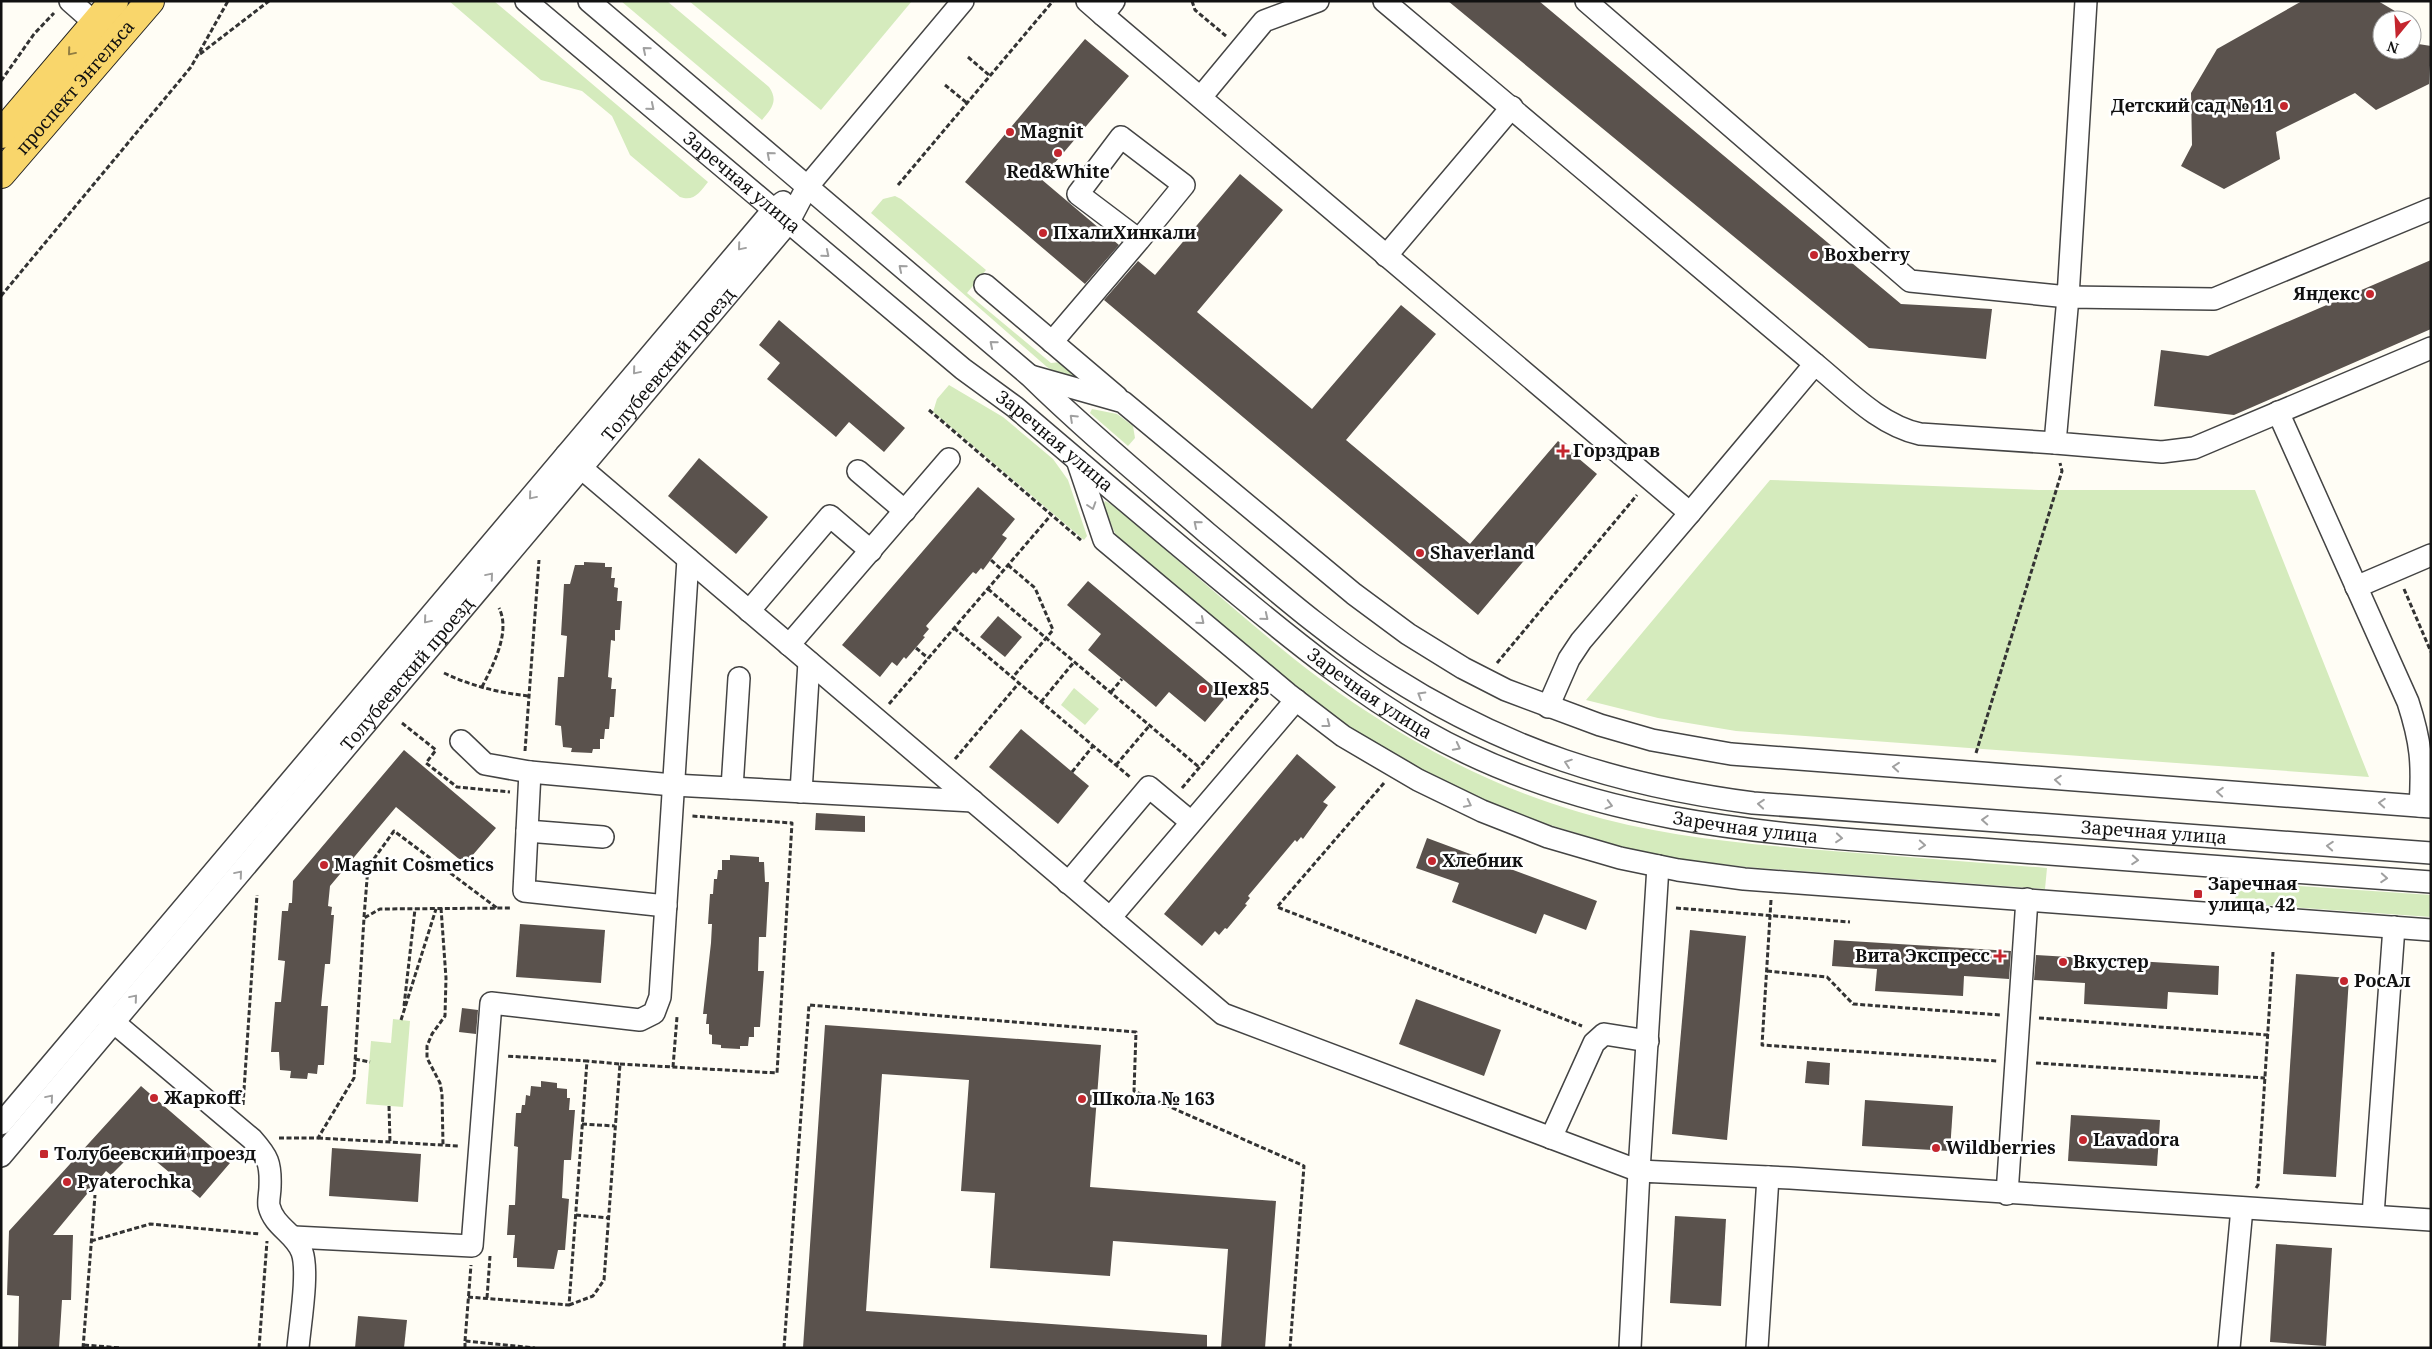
<svg xmlns="http://www.w3.org/2000/svg" width="2432" height="1349" font-family="'Noto Serif',serif">
<style>
.green{fill:#d5ebbd}
.building{fill:#5a524d}
.lines{fill:none;stroke-linecap:round;stroke-linejoin:round}
.minor-casing{stroke:#444;stroke-width:24}
.major-casing{stroke:#222;stroke-width:30}
.path{stroke:#333;stroke-width:3;stroke-dasharray:5 2.5;stroke-linecap:butt}
.minor{stroke:#fff;stroke-width:21}
.major{stroke:#f9d66b;stroke-width:28}
.oneway{stroke:#a0a0a0}
.oneway2{stroke:#917d42}
.poi-dot{fill:#c4262e;stroke:#fff;stroke-width:2}
.labels{text-anchor:middle;stroke-width:5;stroke-linejoin:round;paint-order:stroke}
.street-label{font-size:18px;fill:#111;stroke:#fff}
.poi-label{font-size:18px;font-weight:bold;fill:#111;stroke:#fff;text-anchor:start}
</style>
<rect width="100%" height="100%" fill="#fffdf5"/>
<g class="green">
<path d="M449,1H494L708,182C700,192 694,202 680,197L630,155L612,116L582,91L541,80Z"/>
<path d="M621,1H667L769,87C779,101 771,109 762,120Z"/>
<path d="M689,1H912L821,110Z"/>
<path d="M895,196L901,199L986,270L967,293L1051,363L1061,362L1082,380L1061,376L1047,367L871,213L883,199Z"/>
<path d="M949,385L1003,417L1053,459L1068,480L1087,536L1084,540L933,412L937,399Z"/>
<path d="M1092,409L1117,414L1133,426L1135,438L1128,446L1090,413Z"/>
<path d="M1770,480L2039,490H2255L2369,777L1736,731L1658,718L1586,700Z"/>
<path d="M1105,501C1121,508 1158,543 1174,557C1236,610 1297,666 1366,711C1431,754 1503,790 1579,812C1661,837 1747,844 1832,851C1904,857 1975,862 2047,868L2045,889L1746,867L1680,859L1622,847L1521,816L1460,791L1405,764L1354,732L1294,690L1117,538L1103,505Z"/>
<path d="M1074,688L1099,709L1085,725L1061,705Z"/>
<path d="M2299,886L2431,895V917L2235,903L2236,891Z"/>
<path d="M393,1019L410,1021L403,1107L366,1104L371,1041L391,1043Z"/>
</g>
<g class="building">
<path d="M1448,1H1539L1901,304L1992,309L1986,359L1869,348Z"/>
<path d="M2302,1H2378L2405,17L2404,20H2382V50H2412V43L2431,46L2429,84L2376,110L2355,93L2276,132L2280,159L2224,189L2181,166L2192,145L2191,93L2217,49Z"/>
<path d="M1085,39L1129,76L1041,179L1119,245L1085,284L965,182Z"/>
<path d="M1240,174L1283,210L1197,312L1312,409L1401,305L1436,334L1346,440L1470,544L1558,441L1597,474L1478,615L1104,300L1138,261L1155,275Z"/>
<path d="M2431,260V329L2234,415L2154,406L2161,350L2208,356Z"/>
<path d="M779,320L905,428L884,452L849,422L836,437L767,379L780,363L759,345Z"/>
<path d="M699,458L768,517L736,554L668,496Z"/>
<path d="M978,487L1015,519L1002,535L1007,538L983,570L981,568L976,574L973,572L926,626L929,629L923,636L925,637L906,659L904,657L897,666L892,662L880,677L842,645Z"/>
<path d="M584,562L605,563V567H612L611,578H615L614,587L618,588L617,601H622L620,630H615V641L611,640L608,677L612,678L611,689H616L614,717H610L609,729H605L604,739H600V749H593L592,753L571,752L572,748L563,747L561,726L555,725L558,677H564L567,636L561,635L564,584H570L575,565H584Z"/>
<path d="M1088,581L1226,697L1205,722L1169,692L1156,707L1088,650L1101,634L1067,605Z"/>
<path d="M998,616L1022,637L1005,657L980,637Z"/>
<path d="M1021,729L1089,786L1058,824L989,767Z"/>
<path d="M404,750L496,828L465,864L396,807L330,886L328,906L332,907L331,915H334L330,964H325L321,1006H328L324,1065H318L317,1074L308,1073L307,1079L290,1078L291,1071L280,1070L279,1052H271L275,1002H281L285,961L278,960L282,911H288L289,903H292L293,881Z"/>
<path d="M1297,754L1336,787L1323,802L1328,805L1303,839L1301,837L1297,842L1295,840L1248,896L1250,898L1245,904L1247,905L1227,929L1225,928L1219,935L1215,931L1202,946L1164,914Z"/>
<path d="M816,813L865,816V832L815,830Z"/>
<path d="M1427,838L1597,901L1586,930L1544,914L1536,934L1452,902L1459,883L1416,868Z"/>
<path d="M730,855L759,857V862H764L765,882H769L766,937H759L758,971H764L760,1027H754V1037H749L748,1046H740V1049L721,1048V1045L712,1044V1035L709,1034V1024H706L707,1014H703L711,943L712,924H708L710,894H713L714,879H717L718,870H722V860H730Z"/>
<path d="M520,924L605,930L601,983L516,977Z"/>
<path d="M1690,930L1746,936L1727,1140L1672,1134Z"/>
<path d="M1834,940L2011,951L2009,979L1964,976L1963,996L1875,991L1877,969L1832,966Z"/>
<path d="M2036,955L2219,966L2218,995L2168,992L2167,1009L2084,1004L2085,983L2034,980Z"/>
<path d="M2296,974L2349,978L2336,1177L2283,1174Z"/>
<path d="M1416,999L1501,1030L1484,1076L1399,1044Z"/>
<path d="M462,1008L478,1010L476,1034L459,1032Z"/>
<path d="M825,1025L1101,1045L1090,1187L1276,1201L1265,1348H1221L1228,1249L1113,1241L1110,1276L990,1268L995,1193L961,1191L969,1080L882,1074L866,1311L1207,1335V1348H803Z"/>
<path d="M1807,1061L1830,1063L1829,1085L1805,1083Z"/>
<path d="M541,1081L557,1083V1088L567,1089V1098H570L569,1110H575L571,1160H564L562,1198L569,1199L565,1250H558L554,1269L517,1267V1258H513L515,1235H507L509,1205H515L518,1147L514,1146L516,1113H521L522,1105H525L526,1095L530,1096L531,1086L541,1087Z"/>
<path d="M141,1086L230,1163L200,1198L139,1147L111,1175L106,1171L53,1235H73L71,1300H62L59,1348H18L19,1296L7,1295L9,1231Z"/>
<path d="M1865,1100L1953,1106L1950,1151L1862,1146Z"/>
<path d="M2071,1115L2160,1120L2157,1166L2068,1161Z"/>
<path d="M332,1148L421,1154L418,1202L329,1196Z"/>
<path d="M1675,1216L1726,1219L1721,1306L1670,1303Z"/>
<path d="M2276,1244L2332,1248L2326,1346L2270,1342Z"/>
<path d="M358,1316L407,1320L404,1348H355Z"/>
</g>
<g class="lines">
<g class="minor-casing">
<g id="minor">
<path d="M70,1L95,23"/>
<path id="s1" d="M526,1L963,369L1015,407C1090,471 1165,535 1241,597C1299,645 1358,692 1423,730C1596,829 1787,835 1981,849C2131,861 2281,871 2431,882"/>
<path id="s2" d="M589,1L1030,376C1086,431 1147,481 1207,533C1266,582 1325,635 1390,676C1506,750 1617,785 1753,803L2431,853"/>
<path d="M1087,1L1103,15"/>
<path d="M1114,1L1103,15L1690,513L1581,641L1569,659L1548,707"/>
<path d="M1384,1L1815,364"/>
<path d="M1586,1L1910,281L2068,297L2086,1"/>
<path d="M1201,97L1264,21L1318,1"/>
<path d="M2431,209L2214,299L2068,297L2055,443L2162,452L2194,448L2431,348"/>
<path d="M1386,256L1512,107"/>
<path d="M985,285L1117,397"/>
<path d="M1052,342L1139,240L1078,194L1121,137L1184,185L1139,240"/>
<path d="M1031,376L1123,402L1354,594L1408,634L1463,668L1506,690L1600,725L1652,740L1731,754L2431,807"/>
<path d="M2278,412L2408,702C2421,742 2423,764 2420,806"/>
<path d="M566,455L1223,1014L1639,1171L1658,866"/>
<path d="M1077,460L1104,540L1288,694L1343,736L1418,780L1482,811L1548,837L1620,858L1678,870L1744,879L2431,930"/>
<path d="M858,471L905,511"/>
<path d="M1690,513L1815,364C1847,390 1879,425 1920,434L2055,443"/>
<path d="M2356,587L2431,555"/>
<path d="M749,611L830,516L871,551"/>
<path d="M789,645L949,459"/>
<path d="M461,741L485,764L530,772"/>
<path d="M732,788L739,678"/>
<path d="M801,792L809,662"/>
<path d="M527,831L603,837"/>
<path d="M1068,883L1149,787L1191,822"/>
<path d="M666,906L524,891L530,772L673,785L973,801"/>
<path d="M1110,918L1296,700"/>
<path d="M104,1014L252,1139C268,1157 271,1163 270,1187C270,1193 268,1201 269,1206C274,1227 295,1233 302,1252C309,1272 300,1324 298,1348"/>
<path d="M1,1124L773,210L783,202"/>
<path d="M1551,1138L1594,1043L1604,1034L1648,1041"/>
<path id="s3" d="M1,1156L788,223L807,187L963,1"/>
<path d="M2007,1194L2027,899"/>
<path d="M2373,1215L2394,927"/>
<path d="M294,1237L472,1246L491,1003L640,1020L654,1013L660,997L688,559"/>
<path d="M1630,1348L1639,1171L1790,1178L2431,1220"/>
<path d="M1757,1348L1768,1177"/>
<path d="M2229,1348L2242,1208"/>
</g>
</g>
<g class="major-casing">
<g id="major">
<path d="M1,134L114,1"/>
<path id="s4" d="M1,174L150,1"/>
</g>
</g>
<g class="path">
<path d="M1192,1L1195,10L1226,36"/>
<path d="M200,54L269,1"/>
<path d="M968,57L990,76"/>
<path d="M1,81L34,34L54,13"/>
<path d="M945,85L967,103"/>
<path d="M898,185L1053,1"/>
<path d="M1,296L191,67L228,1"/>
<path d="M929,410L1082,541"/>
<path d="M991,560L1003,571"/>
<path d="M1008,565L1035,588L1053,630L1012,678"/>
<path d="M988,589L1200,768"/>
<path d="M2404,589L2431,652"/>
<path d="M954,628L1130,777"/>
<path d="M916,648L928,658"/>
<path d="M1497,663L1637,495"/>
<path d="M444,673C471,686 500,693 529,696"/>
<path d="M482,687C493,665 511,632 499,608"/>
<path d="M1111,692L1122,679"/>
<path d="M1041,702L1074,662"/>
<path d="M889,704L1051,515"/>
<path d="M402,723L436,750L426,763L457,787L510,792"/>
<path d="M525,751L539,560"/>
<path d="M1976,753L2062,471L2060,463"/>
<path d="M955,759L1019,683"/>
<path d="M1116,765L1150,725"/>
<path d="M1072,772L1093,746"/>
<path d="M1384,783L1277,907L1582,1026"/>
<path d="M1182,788L1259,697"/>
<path d="M1771,900L1762,1045L1997,1061"/>
<path d="M441,908L446,978L445,1016L432,1034L427,1046V1058L440,1083L442,1094L443,1145"/>
<path d="M1676,908L1850,922"/>
<path d="M364,917L368,867L394,831L497,908"/>
<path d="M1767,971L1827,977L1853,1004L2000,1015"/>
<path d="M404,1006L415,909"/>
<path d="M2039,1018L2268,1035"/>
<path d="M401,1020L436,909"/>
<path d="M355,1059L370,1062"/>
<path d="M2036,1063L2265,1078"/>
<path d="M620,1064L777,1073L792,823L692,816"/>
<path d="M673,1067L677,1017"/>
<path d="M243,1105L257,895"/>
<path d="M389,1106L390,1142"/>
<path d="M582,1124L615,1126"/>
<path d="M279,1138H318L354,1078L364,918L380,909L512,908"/>
<path d="M318,1138L459,1146"/>
<path d="M2256,1188L2258,1185L2273,952"/>
<path d="M576,1215L609,1218"/>
<path d="M91,1241L150,1224L260,1234"/>
<path d="M468,1297L569,1305L587,1061L506,1056"/>
<path d="M487,1298L490,1256"/>
<path d="M569,1305L593,1296L604,1280L620,1064L587,1061"/>
<path d="M465,1341L471,1265"/>
<path d="M84,1345L121,1348"/>
<path d="M83,1348L95,1195"/>
<path d="M259,1348L267,1241"/>
<path d="M465,1348V1341L535,1348"/>
<path d="M784,1348L809,1005L1136,1032L1134,1091L1304,1166L1290,1348"/>
</g>
<use href="#minor" class="minor"/>
<use href="#major" class="major"/>
</g>
<defs><path id="oneway-chevron" d="M-2-3.5L2.5 0L-2 3.5" fill="none" stroke-width="1.6" stroke-linecap="round" stroke-linejoin="round" transform="scale(1.25)"/></defs>
<g class="oneway">
<use href="#oneway-chevron" transform="translate(646 50) rotate(-140)"/>
<use href="#oneway-chevron" transform="translate(651 107) rotate(40)"/>
<use href="#oneway-chevron" transform="translate(770 155) rotate(-139)"/>
<use href="#oneway-chevron" transform="translate(741 247) rotate(130)"/>
<use href="#oneway-chevron" transform="translate(826 254) rotate(40)"/>
<use href="#oneway-chevron" transform="translate(902 268) rotate(-140)"/>
<use href="#oneway-chevron" transform="translate(993 344) rotate(-140)"/>
<use href="#oneway-chevron" transform="translate(636 371) rotate(130)"/>
<use href="#oneway-chevron" transform="translate(1073 418) rotate(-137)"/>
<use href="#oneway-chevron" transform="translate(532 496) rotate(130)"/>
<use href="#oneway-chevron" transform="translate(1092 506) rotate(72)"/>
<use href="#oneway-chevron" transform="translate(1197 524) rotate(-140)"/>
<use href="#oneway-chevron" transform="translate(490 576) rotate(-50)"/>
<use href="#oneway-chevron" transform="translate(1265 617) rotate(39)"/>
<use href="#oneway-chevron" transform="translate(427 620) rotate(130)"/>
<use href="#oneway-chevron" transform="translate(1201 621) rotate(40)"/>
<use href="#oneway-chevron" transform="translate(1421 695) rotate(-149)"/>
<use href="#oneway-chevron" transform="translate(1327 724) rotate(37)"/>
<use href="#oneway-chevron" transform="translate(1457 747) rotate(27)"/>
<use href="#oneway-chevron" transform="translate(1568 763) rotate(-161)"/>
<use href="#oneway-chevron" transform="translate(1896 767) rotate(-175)"/>
<use href="#oneway-chevron" transform="translate(2058 780) rotate(-176)"/>
<use href="#oneway-chevron" transform="translate(2220 792) rotate(-176)"/>
<use href="#oneway-chevron" transform="translate(2382 803) rotate(-176)"/>
<use href="#oneway-chevron" transform="translate(1468 804) rotate(26)"/>
<use href="#oneway-chevron" transform="translate(1761 804) rotate(-175)"/>
<use href="#oneway-chevron" transform="translate(1609 805) rotate(15)"/>
<use href="#oneway-chevron" transform="translate(1985 820) rotate(-177)"/>
<use href="#oneway-chevron" transform="translate(1839 838) rotate(5)"/>
<use href="#oneway-chevron" transform="translate(1922 845) rotate(4)"/>
<use href="#oneway-chevron" transform="translate(2330 846) rotate(-176)"/>
<use href="#oneway-chevron" transform="translate(2135 860) rotate(4)"/>
<use href="#oneway-chevron" transform="translate(239 874) rotate(-50)"/>
<use href="#oneway-chevron" transform="translate(2384 878) rotate(4)"/>
<use href="#oneway-chevron" transform="translate(134 998) rotate(-50)"/>
<use href="#oneway-chevron" transform="translate(50 1098) rotate(-50)"/>
</g>
<use class="oneway2" href="#oneway-chevron" transform="translate(71 52) rotate(130)"/>
<g class="poi-dot">
<circle cx="2284" cy="106" r="5"/>
<circle cx="1010" cy="132" r="5"/>
<circle cx="1058" cy="153" r="5"/>
<circle cx="1043" cy="233" r="5"/>
<circle cx="1814" cy="255" r="5"/>
<circle cx="2370" cy="294" r="5"/>
<path d="M1560.5 443.5h5v5h5v5h-5v5h-5v-5h-5v-5h5z"/>
<circle cx="1420" cy="553" r="5"/>
<circle cx="1203" cy="689" r="5"/>
<circle cx="1432" cy="861" r="5"/>
<circle cx="324" cy="865" r="5"/>
<rect x="2193" y="889" width="10" height="10" rx="2.5"/>
<path d="M1997.5 948.5h5v5h5v5h-5v5h-5v-5h-5v-5h5z"/>
<circle cx="2063" cy="962" r="5"/>
<circle cx="2344" cy="981" r="5"/>
<circle cx="154" cy="1098" r="5"/>
<circle cx="1082" cy="1099" r="5"/>
<circle cx="2083" cy="1140" r="5"/>
<circle cx="1936" cy="1148" r="5"/>
<rect x="39" y="1149" width="10" height="10" rx="2.5"/>
<circle cx="67" cy="1182" r="5"/>
</g>
<g class="labels">
<g class="street-label">
<text dy="6" stroke="none"><textPath href="#s4" startOffset="114">проспект Энгельса</textPath></text>
<text dy="6" stroke="none"><textPath href="#s1" startOffset="282">Заречная улица</textPath></text>
<text dy="6" stroke="none"><textPath href="#s3" startOffset="1035">Толубеевский проезд</textPath></text>
<text dy="6" stroke="none"><textPath href="#s1" startOffset="688">Заречная улица</textPath></text>
<text dy="6" stroke="none"><textPath href="#s3" startOffset="630">Толубеевский проезд</textPath></text>
<text dy="6" stroke="none"><textPath href="#s1" startOffset="1092">Заречная улица</textPath></text>
<text dy="6" stroke="none"><textPath href="#s1" startOffset="1496">Заречная улица</textPath></text>
<text dy="6" stroke="none"><textPath href="#s2" startOffset="1838">Заречная улица</textPath></text>
</g>
<g class="poi-label">
<text x="2274" y="112" text-anchor="end">Детский сад № 11</text>
<text x="1020" y="138">Magnit</text>
<text x="1058" y="178" text-anchor="middle">Red&amp;White</text>
<text x="1053" y="239">ПхалиХинкали</text>
<text x="1824" y="261">Boxberry</text>
<text x="2360" y="300" text-anchor="end">Яндекс</text>
<text x="1573" y="457">Горздрав</text>
<text x="1430" y="559">Shaverland</text>
<text x="1213" y="695">Цех85</text>
<text x="1442" y="867">Хлебник</text>
<text x="334" y="871">Magnit Cosmetics</text>
<text x="2208" y="890">Заречная<tspan x="2208" dy="21">улица, 42</tspan></text>
<text x="1990" y="962" text-anchor="end">Вита Экспресс</text>
<text x="2073" y="968">Вкустер</text>
<text x="2354" y="987">РосАл</text>
<text x="164" y="1104">Жаркoff</text>
<text x="1092" y="1105">Школа № 163</text>
<text x="2093" y="1146">Lavadora</text>
<text x="1946" y="1154">Wildberries</text>
<text x="54" y="1160">Толубеевский проезд</text>
<text x="77" y="1188">Pyaterochka</text>
</g>
</g>
<rect width="2432" height="1349" fill="none" stroke="#111111" stroke-width="5"/>
<g transform="translate(2397 35) rotate(198)"><circle r="24" fill="#ffffff" stroke="#a0a0a0"/>
<path d="M0-4L9 19L0 12L-9 19Z" fill="#c4262e"/>
<text y="-8" font-size="14" font-weight="bold" text-anchor="middle" fill="#111111">N</text>
</g>
</svg>
